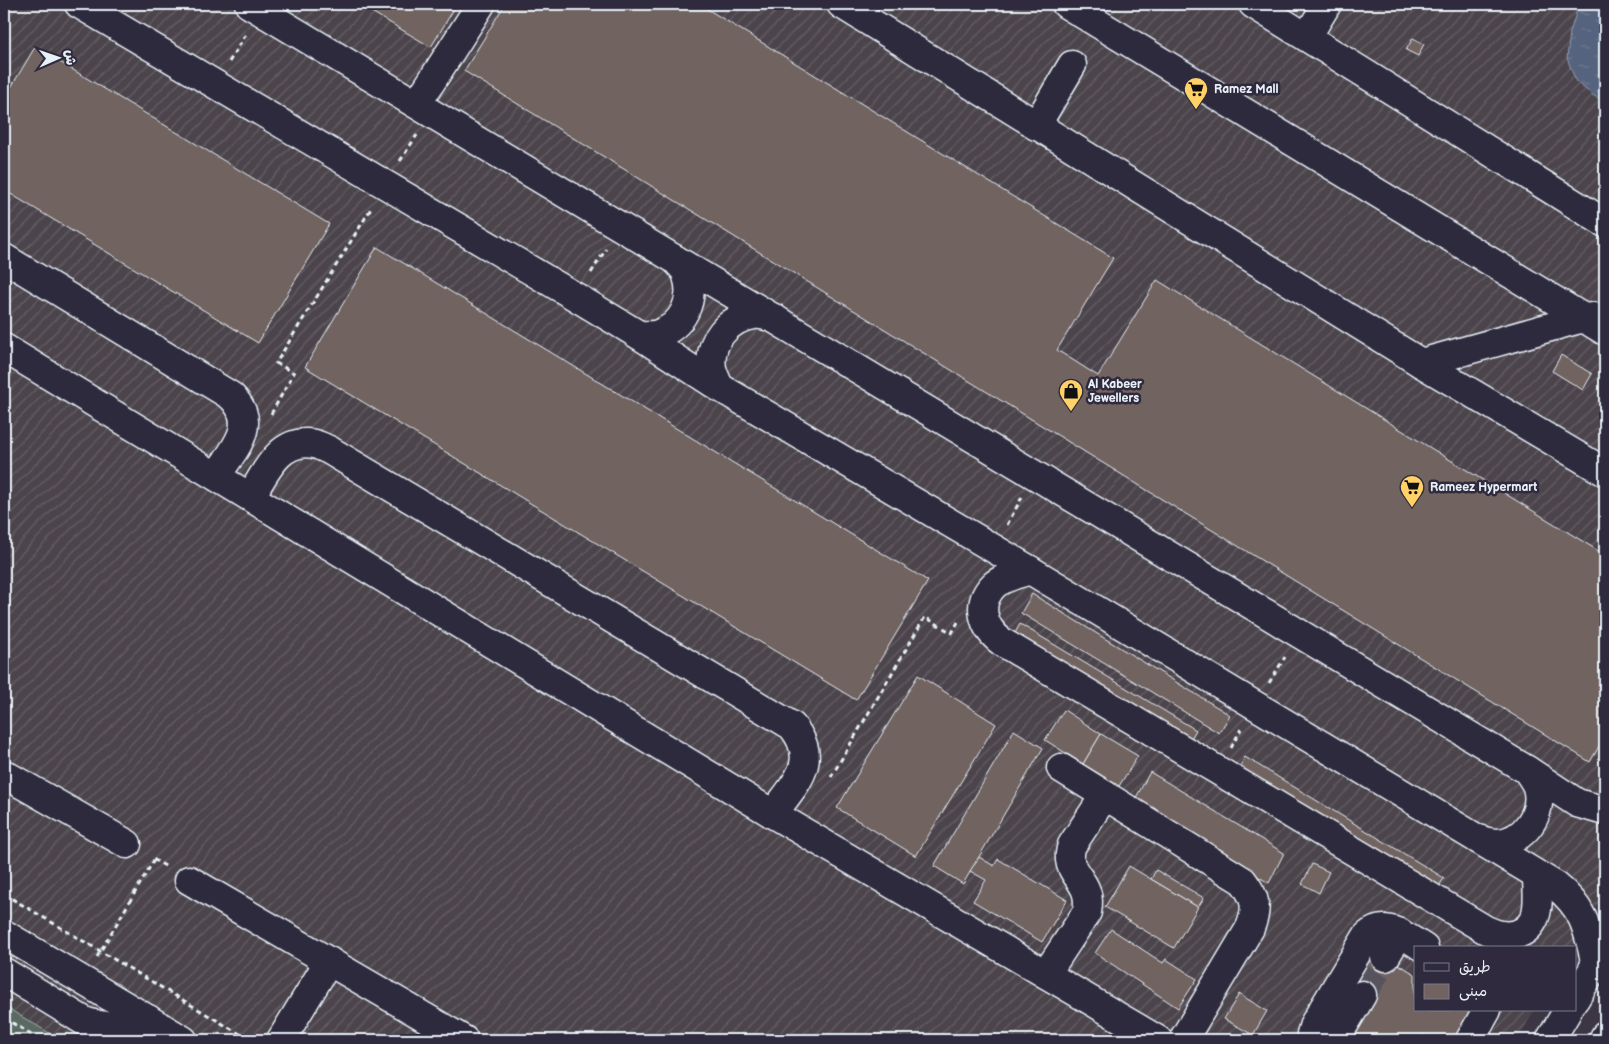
<svg xmlns="http://www.w3.org/2000/svg" width="1609" height="1044" font-family="'Balsamiq Sans','Playpen Sans Arabic',sans-serif">
<style>
.industrial{fill:url(#industrial-furrows)}
.grass{fill:#5a6b63;stroke:#a1aeae}
.water{fill:url(#water-ripples);stroke:#919caf}
.building{fill:#716460;stroke:#e8f1f8}
.lines{fill:none;stroke-linecap:round;stroke-linejoin:round}
.minor-tunnel{stroke:#56525f;stroke-width:28;stroke-dasharray:28 14;stroke-linecap:butt}
.minor-casing{stroke:#e8f1f8;stroke-width:31}
.major-casing{stroke:#e8f1f8;stroke-width:31}
.path{stroke:#e8f1f8;stroke-width:3;stroke-dasharray:5 4;stroke-linecap:butt}
.minor{stroke:#2f2a3d;stroke-width:28}
.major{stroke:#2f2a3d;stroke-width:28}
.labels{text-anchor:middle;stroke-width:5;stroke-linejoin:round;paint-order:stroke}
.poi-label{font-size:12px;font-weight:bold;fill:#e8f1f8;stroke:#2f2a3d;text-anchor:start}
</style>
<defs>
<pattern id="industrial-furrows" width="10" height="10" patternUnits="userSpaceOnUse" patternTransform="scale(1.25)"><rect width="10" height="10" fill="#4c444c"/><path d="M-1 1l2-2M0 10L10 0M9 11l2-2" fill="none" stroke="#665f67"/></pattern>
<pattern id="water-ripples" width="26" height="14" patternUnits="userSpaceOnUse" patternTransform="scale(1.25)"><rect width="26" height="14" fill="#57637f"/><path d="M2 4q2-2 4 0t4 0M15 11q2-2 4 0t4 0" fill="none" stroke="#6f7a92"/></pattern>
</defs>
<rect width="100%" height="100%" fill="#3c3644"/>
<filter id="ink" filterUnits="userSpaceOnUse"><feTurbulence type="fractalNoise" baseFrequency=".02" numOctaves="2"/><feDisplacementMap in="SourceGraphic" scale="10" xChannelSelector="R" yChannelSelector="G"/><feConvolveMatrix kernelMatrix="1 2 1 2 8 2 1 2 1" color-interpolation-filters="sRGB"/></filter>
<g filter="url(#ink)">
<path class="industrial" d="M4,4H1605V892L1572,948H1415V1010H1535L1517,1040H4Z"/>
<path class="grass" d="M4,1006L61,1040H4Z"/>
<path class="water" d="M1579,4H1605V102L1594,96L1576,82L1567,58L1570,32Z"/>
<g class="building">
<path d="M358,4H457L431,47Z"/>
<path d="M505,4H699L1113,258L1057,350L1098,376L1157,280L1605,555V736L1590,762L464,71Z"/>
<path d="M1413,38L1424,44L1418,56L1406,50Z"/>
<path d="M35,47L329,224L258,343L4,190V99Z"/>
<path d="M377,247L928,581L856,700L305,367Z"/>
<path d="M1561,355L1592,374L1583,390L1552,371Z"/>
<path d="M1032,594L1230,715L1219,733L1021,613Z"/>
<path d="M1020,624L1196,730L1186,747L1010,642Z"/>
<path d="M918,675L996,724L916,856L837,808Z"/>
<path d="M1064,710L1101,734L1083,764L1045,740Z"/>
<path d="M1014,730L1043,748L963,884L934,866Z"/>
<path d="M1101,734L1138,756L1119,786L1083,764Z"/>
<path d="M1245,757L1444,878L1433,896L1235,775Z"/>
<path d="M1150,772L1284,853L1269,883L1133,803Z"/>
<path d="M979,857L994,866L998,859L1067,900L1042,942L973,901L986,880L970,871Z"/>
<path d="M1312,864L1329,872L1319,893L1302,884Z"/>
<path d="M1129,866L1198,907L1174,948L1105,907Z"/>
<path d="M1156,870L1204,898L1198,907L1151,879Z"/>
<path d="M1111,929L1163,963L1166,959L1197,979L1178,1008L1095,953Z"/>
<path d="M1369,947L1415,974V1010H1477L1462,1040H1433L1423,1035L1420,1040H1352L1374,1003L1346,986Z"/>
<path d="M1239,994L1267,1011L1253,1035L1224,1019Z"/>
</g>
<g class="lines">
<path class="minor-tunnel" d="M1362,995L1385,957"/>
<g class="minor-casing">
<g id="minor">
<path d="M79,4L576,297L639,335L719,387L1030,570L1556,886C1585,909 1588,931 1596,965"/>
<path d="M249,4L1527,770L1577,803L1605,811"/>
<path d="M841,4L1421,363L1605,472"/>
<path d="M1066,4L1605,331"/>
<path d="M1253,4L1605,223"/>
<path d="M1307,37L1327,4"/>
<path d="M417,104L481,4"/>
<path d="M1036,126L1072,65"/>
<path d="M4,258L231,396C260,424 234,449 217,475"/>
<path d="M639,335C645,335 653,336 658,334C683,326 695,300 687,276C686,270 680,265 676,260"/>
<path d="M4,348L773,814L1158,1040"/>
<path d="M1421,363L1583,318L1594,317"/>
<path d="M719,387C717,381 713,374 712,368C708,342 728,318 754,315C761,314 768,317 774,318"/>
<path d="M251,496C265,473 280,437 314,444C319,445 324,448 329,450L792,726C821,762 795,783 773,814"/>
<path d="M1030,570C1019,574 1003,577 994,585C975,604 983,628 1002,642L1486,930C1503,938 1524,939 1534,919C1540,907 1537,889 1537,876"/>
<path d="M1061,768L1243,881C1256,898 1258,908 1250,928L1183,1040"/>
<path d="M4,774L127,844"/>
<path d="M1478,839C1483,841 1491,843 1497,843C1524,842 1544,813 1537,787C1535,781 1530,775 1527,770"/>
<path d="M189,880L464,1040"/>
<path d="M4,934L183,1040"/>
<path d="M1385,957L1400,933"/>
<path d="M4,972L84,1021C109,1030 123,1026 148,1019"/>
<path d="M1046,974L1087,912C1094,877 1061,876 1072,845L1105,795"/>
<path d="M281,1040L329,961"/>
<path d="M1312,1040L1311,1034L1314,1024L1367,936C1386,919 1406,937 1424,948"/>
<path d="M1335,1040L1362,995"/>
<path d="M1470,1040L1487,1010"/>
</g>
</g>
<g class="major-casing">
<g id="major">
<path d="M1575,999L1605,949"/>
<path d="M1550,1040L1568,1010"/>
<path d="M1603,1040L1605,1036"/>
</g>
</g>
<g class="path">
<path d="M229,62L246,34"/>
<path d="M400,161L417,135"/>
<path d="M591,273L606,249"/>
<path d="M271,414L294,373L276,363L372,207"/>
<path d="M1007,525L1022,497"/>
<path d="M1269,683L1285,657"/>
<path d="M1231,748L1241,729"/>
<path d="M831,777L925,617L952,633L958,622"/>
<path d="M153,859L167,867"/>
<path d="M4,894L250,1040"/>
<path d="M97,957L154,860"/>
<path d="M4,1018L41,1040"/>
</g>
<use href="#minor" class="minor"/>
<use href="#major" class="major"/>
</g>
</g>
<defs>
<g id="supermarket-pin" transform="scale(1.25)"><path d="M0 17L-7.5 6A9.5 9.5 0 1 1 7.5 6Z" fill="#ffd166" stroke="#2f2a3d"/><path d="M-6-5.5h2.5l.6 2H6L4.5 2H-2.5L-4.4-4H-6ZM-1.5 3.2a1.3 1.3 0 1 0 .1 0ZM3 3.2a1.3 1.3 0 1 0 .1 0Z" fill="#111"/></g>
<g id="shop-pin" transform="scale(1.25)"><path d="M0 17L-7.5 6A9.5 9.5 0 1 1 7.5 6Z" fill="#ffd166" stroke="#2f2a3d"/><path d="M-5-2.5h2.3a2.7 3.5 0 0 1 5.4 0H5L5.5 6h-11ZM-1.5-2.5h3a1.5 2.3 0 0 0-3 0Z" fill="#111"/></g>
</defs>
<g fill-rule="evenodd">
<use href="#supermarket-pin" x="1196" y="89"/>
<use href="#shop-pin" x="1071" y="391"/>
<use href="#supermarket-pin" x="1412" y="487"/>
</g>
<g class="labels">
<g class="poi-label">
<text x="1214" y="93">Ramez Mall</text>
<text x="1088" y="388">Al Kabeer<tspan x="1088" dy="14">Jewellers</tspan></text>
<text x="1430" y="491">Rameez Hypermart</text>
</g>
</g>
<rect width="1609" height="1044" fill="none" stroke="#2f2a3d" stroke-width="20"/>
<rect x="10" y="10" width="1589" height="1024" fill="none" stroke="#e8f1f8" stroke-width="2" filter="url(#ink)"/>
<rect x="1414" y="946" width="162" height="65" fill="#2f2a3d" stroke="#797a88"/>
<rect x="1424" y="963" width="25" height="8" fill="#2f2a3d" stroke="#797a88"/>
<text x="1459" y="972" font-size="15" fill="#e8f1f8">طريق</text>
<rect x="1424" y="984" width="25" height="15" fill="#716460" stroke="#797a88"/>
<text x="1459" y="996" font-size="15" fill="#e8f1f8">مبنى</text>
<g transform="translate(58 58) rotate(88)" stroke="#2f2a3d" stroke-width="4" paint-order="stroke">
<path d="M0-4L9 19L0 12L-9 19Z" fill="#e8f1f8"/>
<text y="-8" font-size="14" font-weight="bold" text-anchor="middle" fill="#e8f1f8">ش</text>
</g>
</svg>
